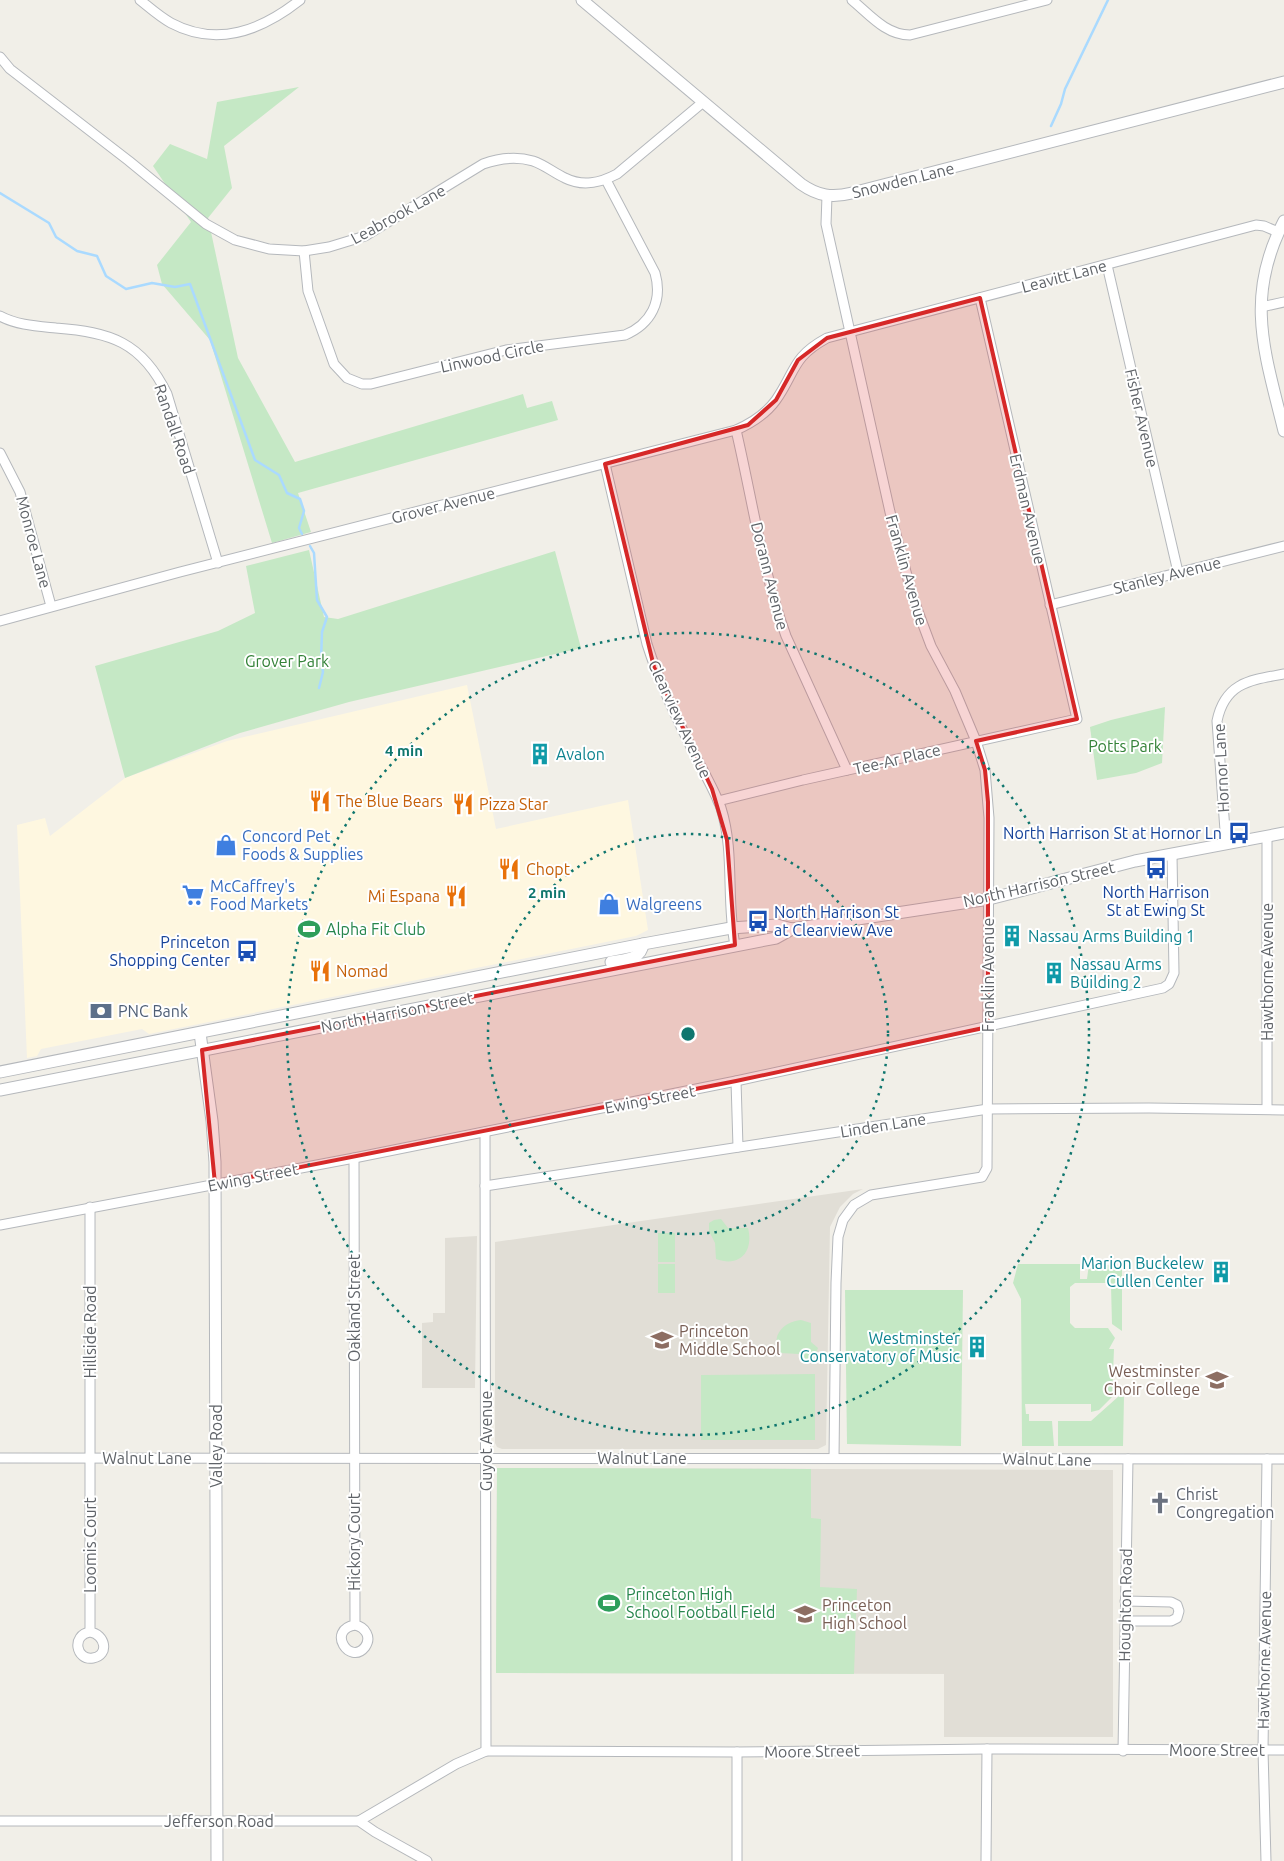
<svg xmlns="http://www.w3.org/2000/svg" width="1284" height="1861" font-family="Ubuntu,sans-serif">
<style>
.commercial{fill:#fef7e0}
.education{fill:#e1ded6}
.green{fill:#c5e8c5}
.lines{fill:none;stroke-linecap:round;stroke-linejoin:round}
.stream{stroke:#aadaff;stroke-width:2.5}
.minor-casing{stroke:#b5b8bc;stroke-width:11}
.tertiary-casing{stroke:#b5b8bc;stroke-width:13}
.minor{stroke:#fff;stroke-width:9}
.tertiary{stroke:#fff;stroke-width:11}
.marked{fill:#d62828;fill-opacity:0.2;stroke:#d62828;stroke-width:4;stroke-linejoin:round}
.ring{fill:none;stroke:#0f766e;stroke-width:2.5;stroke-dasharray:2.5 5}
.labels{text-anchor:middle;stroke-width:4;stroke-linejoin:round;paint-order:stroke}
.street-label{font-size:16px;fill:#5f6368;stroke:#fff}
.park-label{font-size:16px;fill:#348238;stroke:#fff}
.culture-label{font-size:16px;fill:#0d838f;stroke:#fff;text-anchor:start}
.food-label{font-size:16px;fill:#c56008;stroke:#fff;text-anchor:start}
.transit-label{font-size:16px;fill:#164399;stroke:#fff;text-anchor:end}
.shop-label{font-size:16px;fill:#366cbe;stroke:#fff;text-anchor:start}
.leisure-label{font-size:16px;fill:#27864d;stroke:#fff;text-anchor:start}
.service-label{font-size:16px;fill:#4e5e75;stroke:#fff;text-anchor:start}
.education-label{font-size:16px;fill:#785e54;stroke:#fff;text-anchor:start}
.worship-label{font-size:16px;fill:#5b616d;stroke:#fff;text-anchor:start}
.centre{fill:#0f766e;stroke:#fff;stroke-width:2.5}
.ring-label{font-size:15px;text-anchor:middle;font-weight:bold;fill:#0f766e;stroke:#fff;stroke-width:4;stroke-linejoin:round;paint-order:stroke}
</style>
<rect width="100%" height="100%" fill="#f1efe8"/>
<path class="commercial" d="M467,685L496,829L628,800L648,930L636,936L149,1034L142,1029L41,1049L37,1056L27,1058L17,825L45,818L50,836L125,778L227,741Z"/>
<g class="education">
<path d="M863,1189L853,1194L840,1207L830,1227L826,1445L818,1449H502L497,1447L495,1443V1242Z"/>
<path d="M477,1236L475,1388H422V1323L433,1322V1313H445V1238Z"/>
<path d="M497,1468L1113,1470V1737H944V1674L496,1673Z"/>
</g>
<g class="green">
<path d="M299,87L224,146L232,188L208,218L238,358L295,462L523,394L527,408L552,401L558,420L298,493L311,532L272,543L210,340L162,284L157,265L191,222L153,166L170,144L207,159L217,102Z"/>
<path d="M309,550L324,617L338,619L555,551L581,648L349,702L240,733L125,778L95,666L218,631L255,613L246,566Z"/>
<path d="M1165,707L1162,763L1136,773L1097,780L1090,727L1111,720Z"/>
<path d="M721,1219L728,1228H748C754,1251 740,1268 716,1259L715,1243L709,1231V1223L714,1220Z"/>
<rect x="658" y="1233" width="17" height="29"/>
<rect x="658" y="1264" width="17" height="29"/>
<path d="M1018,1264H1080V1279H1087L1089,1264L1122,1266V1331L1112,1324L1111,1286L1108,1283H1075L1070,1287V1323L1075,1328H1108L1115,1338L1109,1349H1114L1112,1397L1099,1410L1091,1412V1404H1025L1026,1414H1029V1421H1052L1054,1446H1022L1021,1299L1013,1283Z"/>
<path d="M845,1290H963L961,1446L847,1444Z"/>
<path d="M801,1320L811,1323V1342L818,1348L814,1358L805,1361L799,1354L780,1353C770,1336 783,1322 801,1320Z"/>
<path d="M815,1374V1440H701V1375Z"/>
<path d="M1119,1396L1124,1397L1123,1446H1058V1421H1091Z"/>
<path d="M497,1468L811,1469V1518L821,1519L820,1587L857,1589L854,1674L496,1673Z"/>
</g>
<g class="lines">
<g class="stream">
<path d="M1051,126L1061,104L1065,89L1108,0"/>
<path d="M0,193L49,223L56,237L77,251L97,256L106,276L126,289L152,283L175,287L190,284L255,460L279,475L287,493L300,499L304,511L299,528L302,534"/>
<path d="M310,546L314,553L317,600L327,617L322,632L321,660L323,672L319,688"/>
</g>
<g class="minor-casing">
<g id="minor">
<path d="M140,0C150,8 160,17 171,23C218,48 262,30 300,0"/>
<path d="M852,0C870,15 886,35 910,35L1047,0"/>
<path d="M0,57L10,69L129,161L206,224L235,240L269,249L304,251L329,247L365,236L483,164C500,158 516,156 533,161C545,165 554,173 565,178C583,187 600,183 617,174L702,103"/>
<path d="M827,196L826,224L890,512L913,598L931,646L955,691L976,741L985,770L989,818L987,1168L982,1177L871,1195L854,1205L843,1220L838,1237L836,1283L834,1458"/>
<path d="M304,251L308,291L334,364L347,378L362,384H371L506,350L625,335C651,324 663,301 655,273L606,180"/>
<path d="M1107,265L1178,572"/>
<path d="M1261,307L1284,302"/>
<path d="M0,316C17,325 36,326 56,328C110,332 142,342 167,394L218,563"/>
<path d="M736,430C752,498 762,570 786,636L847,770"/>
<path d="M0,453L20,492L51,606"/>
<path d="M605,464L647,644C659,682 676,717 694,753C703,771 714,789 721,808C735,852 726,900 735,945"/>
<path d="M1050,605L1284,546"/>
<path d="M0,621L180,572L736,430C752,423 766,414 776,400C796,371 792,357 827,338L1256,225L1264,226L1278,232"/>
<path d="M718,801L803,780L1077,719L980,298"/>
<path d="M1267,836V1108"/>
<path d="M1226,844L1217,721C1225,682 1251,680 1284,674"/>
<path d="M736,1081L738,1147"/>
<path d="M485,1132L486,1751"/>
<path d="M354,1158L355,1625C326,1630 350,1666 365,1647C372,1637 365,1627 355,1625"/>
<path d="M485,1186L988,1109L1149,1108L1284,1110"/>
<path d="M90,1207V1632C71,1635 76,1661 93,1658C110,1655 105,1634 90,1632"/>
<path d="M0,1225L354,1158L736,1081L1163,988L1169,984L1174,973L1172,855"/>
<path d="M0,1458L1284,1459"/>
<path d="M1125,1621H1171L1177,1618L1179,1611L1177,1605L1171,1602L1125,1601"/>
<path d="M1123,1751L1128,1459"/>
<path d="M0,1821H359L375,1832L427,1861"/>
<path d="M359,1821L456,1764L486,1751L737,1752L987,1749L1284,1750"/>
<path d="M737,1861V1752"/>
<path d="M986,1861L987,1749"/>
<path d="M1266,1861L1263,1750L1267,1459"/>
</g>
</g>
<g class="tertiary-casing">
<g id="tertiary">
<path d="M582,0L801,184C818,196 832,198 852,193L1284,82"/>
<path d="M1284,221C1244,298 1265,353 1284,431"/>
<path d="M611,962C625,959 641,960 643,944"/>
<path d="M200,1033L212,1121L215,1162L217,1861"/>
<path d="M0,1072L643,944L731,928L777,925L792,929"/>
<path d="M0,1090L776,938L792,929L989,899L1135,861L1284,833"/>
</g>
</g>
<use href="#minor" class="minor"/>
<use href="#tertiary" class="tertiary"/>
</g>
<path class="marked" d="M980,298L1077,719L976,741L985,770L988,802V1027L736,1081L215,1184L202,1050L735,945L727,840L712,789L654,667L605,464L748,425L776,400L798,360L827,338Z"/>
<g class="ring">
<circle cx="688" cy="1034" r="200"/>
<circle cx="688" cy="1034" r="401"/>
</g>
<defs>
<g id="building-bare" transform="scale(1.725)"><path d="M-4-6H4V6H1V3H-1V6H-4ZM-2.5-4.3h1.7v1.8h-1.7ZM.8-4.3h1.7v1.8H.8ZM-2.5-1h1.7V.8h-1.7ZM.8-1h1.7V.8H.8Z" fill="#0f9aa8" stroke="#fff" stroke-width="2.5" paint-order="stroke"/></g>
<g id="restaurant-bare" transform="scale(1.725)"><path d="M-5-6h1v4h1v-4h1v4h1v-4h1v5L-1.5 .5V6h-2V.5L-5-1ZM5-6V6H3V1.5H1.5Q1.5-4 5-6Z" fill="#e8710a" stroke="#fff" stroke-width="2.5" paint-order="stroke"/></g>
<g id="bus-bare" transform="scale(1.725)"><path d="M-5-6H5V4H4V6H2V4H-2V6H-4V4H-5ZM-3.5-4V0h7V-4ZM-3.5 1.2v1.5H-2V1.2ZM2 1.2v1.5H3.5V1.2Z" fill="#1a4fb4" stroke="#fff" stroke-width="2.5" paint-order="stroke"/></g>
<g id="shop-bare" transform="scale(1.725)"><path d="M-5-2.5h2.3a2.7 3.5 0 0 1 5.4 0H5L5.5 6h-11ZM-1.5-2.5h3a1.5 2.3 0 0 0-3 0Z" fill="#3f7fe0" stroke="#fff" stroke-width="2.5" paint-order="stroke"/></g>
<g id="supermarket-bare" transform="scale(1.725)"><path d="M-6-5.5h2.5l.6 2H6L4.5 2H-2.5L-4.4-4H-6ZM-1.5 3.2a1.3 1.3 0 1 0 .1 0ZM3 3.2a1.3 1.3 0 1 0 .1 0Z" fill="#3f7fe0" stroke="#fff" stroke-width="2.5" paint-order="stroke"/></g>
<g id="stadium-bare" transform="scale(1.725)"><path d="M0-5a6.5 5 0 1 0 0 10a6.5 5 0 1 0 0-10ZM-3.5-1.8h7v3.6h-7Z" fill="#2e9e5b" stroke="#fff" stroke-width="2.5" paint-order="stroke"/></g>
<g id="bank-bare" transform="scale(1.725)"><path d="M-6-4H6V4H-6ZM0-2.3a2.3 2.3 0 1 0 0 4.6a2.3 2.3 0 1 0 0-4.6Z" fill="#5c6f8a" stroke="#fff" stroke-width="2.5" paint-order="stroke"/></g>
<g id="school-bare" transform="scale(1.725)"><path d="M0-5L7-2L0 1L-7-2ZM-4 1L0 2.5L4 1V4Q0 6-4 4Z" fill="#8d6e63" stroke="#fff" stroke-width="2.5" paint-order="stroke"/></g>
<g id="church-bare" transform="scale(1.725)"><path d="M-1.2-6h2.4v3.5h3.3v2.4h-3.3V6h-2.4V-.1h-3.3v-2.4h3.3Z" fill="#6b7280" stroke="#fff" stroke-width="2.5" paint-order="stroke"/></g>
</defs>
<g fill-rule="evenodd">
<use href="#building-bare" x="540" y="754"/>
<use href="#restaurant-bare" x="320" y="801"/>
<use href="#restaurant-bare" x="463" y="804"/>
<use href="#bus-bare" x="1239" y="833"/>
<use href="#shop-bare" x="226" y="845"/>
<use href="#bus-bare" x="1156" y="868"/>
<use href="#restaurant-bare" x="509" y="869"/>
<use href="#supermarket-bare" x="193" y="895"/>
<use href="#restaurant-bare" x="456" y="896"/>
<use href="#shop-bare" x="609" y="904"/>
<use href="#bus-bare" x="758" y="921"/>
<use href="#stadium-bare" x="309" y="929"/>
<use href="#building-bare" x="1012" y="936"/>
<use href="#bus-bare" x="247" y="951"/>
<use href="#restaurant-bare" x="320" y="971"/>
<use href="#building-bare" x="1054" y="973"/>
<use href="#bank-bare" x="101" y="1011"/>
<use href="#building-bare" x="1221" y="1272"/>
<use href="#school-bare" x="662" y="1340"/>
<use href="#building-bare" x="977" y="1347"/>
<use href="#school-bare" x="1217" y="1380"/>
<use href="#church-bare" x="1160" y="1503"/>
<use href="#stadium-bare" x="609" y="1603"/>
<use href="#school-bare" x="805" y="1614"/>
</g>
<g class="labels">
<g class="street-label">
<text transform="translate(903 180) rotate(-14)" y="6">Snowden Lane</text>
<text transform="translate(398 214) rotate(-29)" y="6">Leabrook Lane</text>
<text transform="translate(1064 276) rotate(-15)" y="6">Leavitt Lane</text>
<text transform="translate(492 356) rotate(-12)" y="6">Linwood Circle</text>
<text transform="translate(1142 418) rotate(77)" y="6">Fisher Avenue</text>
<text transform="translate(175 429) rotate(71)" y="6">Randall Road</text>
<text transform="translate(443 505) rotate(-14)" y="6">Grover Avenue</text>
<text transform="translate(1028 509) rotate(77)" y="6">Erdman Avenue</text>
<text transform="translate(34 542) rotate(75)" y="6">Monroe Lane</text>
<text transform="translate(907 570) rotate(74)" y="6">Franklin Avenue</text>
<text transform="translate(1167 575) rotate(-14)" y="6">Stanley Avenue</text>
<text transform="translate(770 576) rotate(76)" y="6">Dorann Avenue</text>
<text transform="translate(680 719) rotate(65)" y="6">Clearview Avenue</text>
<text transform="translate(897 759) rotate(-13)" y="6">Tee-Ar Place</text>
<text transform="translate(1221 768) rotate(-93)" y="6">Hornor Lane</text>
<text transform="translate(1039 884) rotate(-13)" y="6">North Harrison Street</text>
<text transform="translate(1267 972) rotate(-90)" y="6">Hawthorne Avenue</text>
<text transform="translate(988 975) rotate(-90)" y="6">Franklin Avenue</text>
<text transform="translate(397 1012) rotate(-11)" y="6">North Harrison Street</text>
<text transform="translate(650 1099) rotate(-11)" y="6">Ewing Street</text>
<text transform="translate(883 1125) rotate(-9)" y="6">Linden Lane</text>
<text transform="translate(253 1177) rotate(-11)" y="6">Ewing Street</text>
<text transform="translate(354 1308) rotate(-90)" y="6">Oakland Street</text>
<text transform="translate(90 1332) rotate(-90)" y="6">Hillside Road</text>
<text transform="translate(486 1441) rotate(-90)" y="6">Guyot Avenue</text>
<text transform="translate(216 1446) rotate(-90)" y="6">Valley Road</text>
<text x="147" y="1464">Walnut Lane</text>
<text x="642" y="1464">Walnut Lane</text>
<text transform="translate(1047 1459) rotate(1)" y="6">Walnut Lane</text>
<text transform="translate(354 1542) rotate(-90)" y="6">Hickory Court</text>
<text transform="translate(90 1545) rotate(-90)" y="6">Loomis Court</text>
<text transform="translate(1125 1605) rotate(-89)" y="6">Houghton Road</text>
<text transform="translate(1264 1660) rotate(-89)" y="6">Hawthorne Avenue</text>
<text x="1217" y="1756">Moore Street</text>
<text transform="translate(812 1751) rotate(-1)" y="6">Moore Street</text>
<text x="219" y="1827">Jefferson Road</text>
</g>
<g class="park-label">
<text x="287" y="667">Grover Park</text>
<text x="1125" y="752">Potts Park</text>
</g>
<g class="culture-label">
<text x="556" y="760">Avalon</text>
<text x="1028" y="942">Nassau Arms Building 1</text>
<text x="1070" y="970">Nassau Arms<tspan x="1070" dy="18">Building 2</tspan></text>
<text x="1204" y="1269" text-anchor="end">Marion Buckelew<tspan x="1204" dy="18">Cullen Center</tspan></text>
<text x="960" y="1344" text-anchor="end">Westminster<tspan x="960" dy="18">Conservatory of Music</tspan></text>
</g>
<g class="food-label">
<text x="336" y="807">The Blue Bears</text>
<text x="479" y="810">Pizza Star</text>
<text x="526" y="875">Chopt</text>
<text x="440" y="902" text-anchor="end">Mi Espana</text>
<text x="336" y="977">Nomad</text>
</g>
<g class="transit-label">
<text x="1222" y="839">North Harrison St at Hornor Ln</text>
<text x="1156" y="898" text-anchor="middle">North Harrison<tspan x="1156" dy="18">St at Ewing St</tspan></text>
<text x="774" y="918" text-anchor="start">North Harrison St<tspan x="774" dy="18">at Clearview Ave</tspan></text>
<text x="230" y="948">Princeton<tspan x="230" dy="18">Shopping Center</tspan></text>
</g>
<g class="shop-label">
<text x="242" y="842">Concord Pet<tspan x="242" dy="18">Foods &amp; Supplies</tspan></text>
<text x="210" y="892">McCaffrey's<tspan x="210" dy="18">Food Markets</tspan></text>
<text x="626" y="910">Walgreens</text>
</g>
<g class="leisure-label">
<text x="326" y="935">Alpha Fit Club</text>
<text x="626" y="1600">Princeton High<tspan x="626" dy="18">School Football Field</tspan></text>
</g>
<g class="service-label">
<text x="118" y="1017">PNC Bank</text>
</g>
<g class="education-label">
<text x="679" y="1337">Princeton<tspan x="679" dy="18">Middle School</tspan></text>
<text x="1200" y="1377" text-anchor="end">Westminster<tspan x="1200" dy="18">Choir College</tspan></text>
<text x="822" y="1611">Princeton<tspan x="822" dy="18">High School</tspan></text>
</g>
<g class="worship-label">
<text x="1176" y="1500">Christ<tspan x="1176" dy="18">Congregation</tspan></text>
</g>
</g>
<circle cx="688" cy="1034" r="8" class="centre"/>
<g class="ring-label">
<text x="404" y="756">4 min</text>
<text x="547" y="898">2 min</text>
</g>
</svg>
